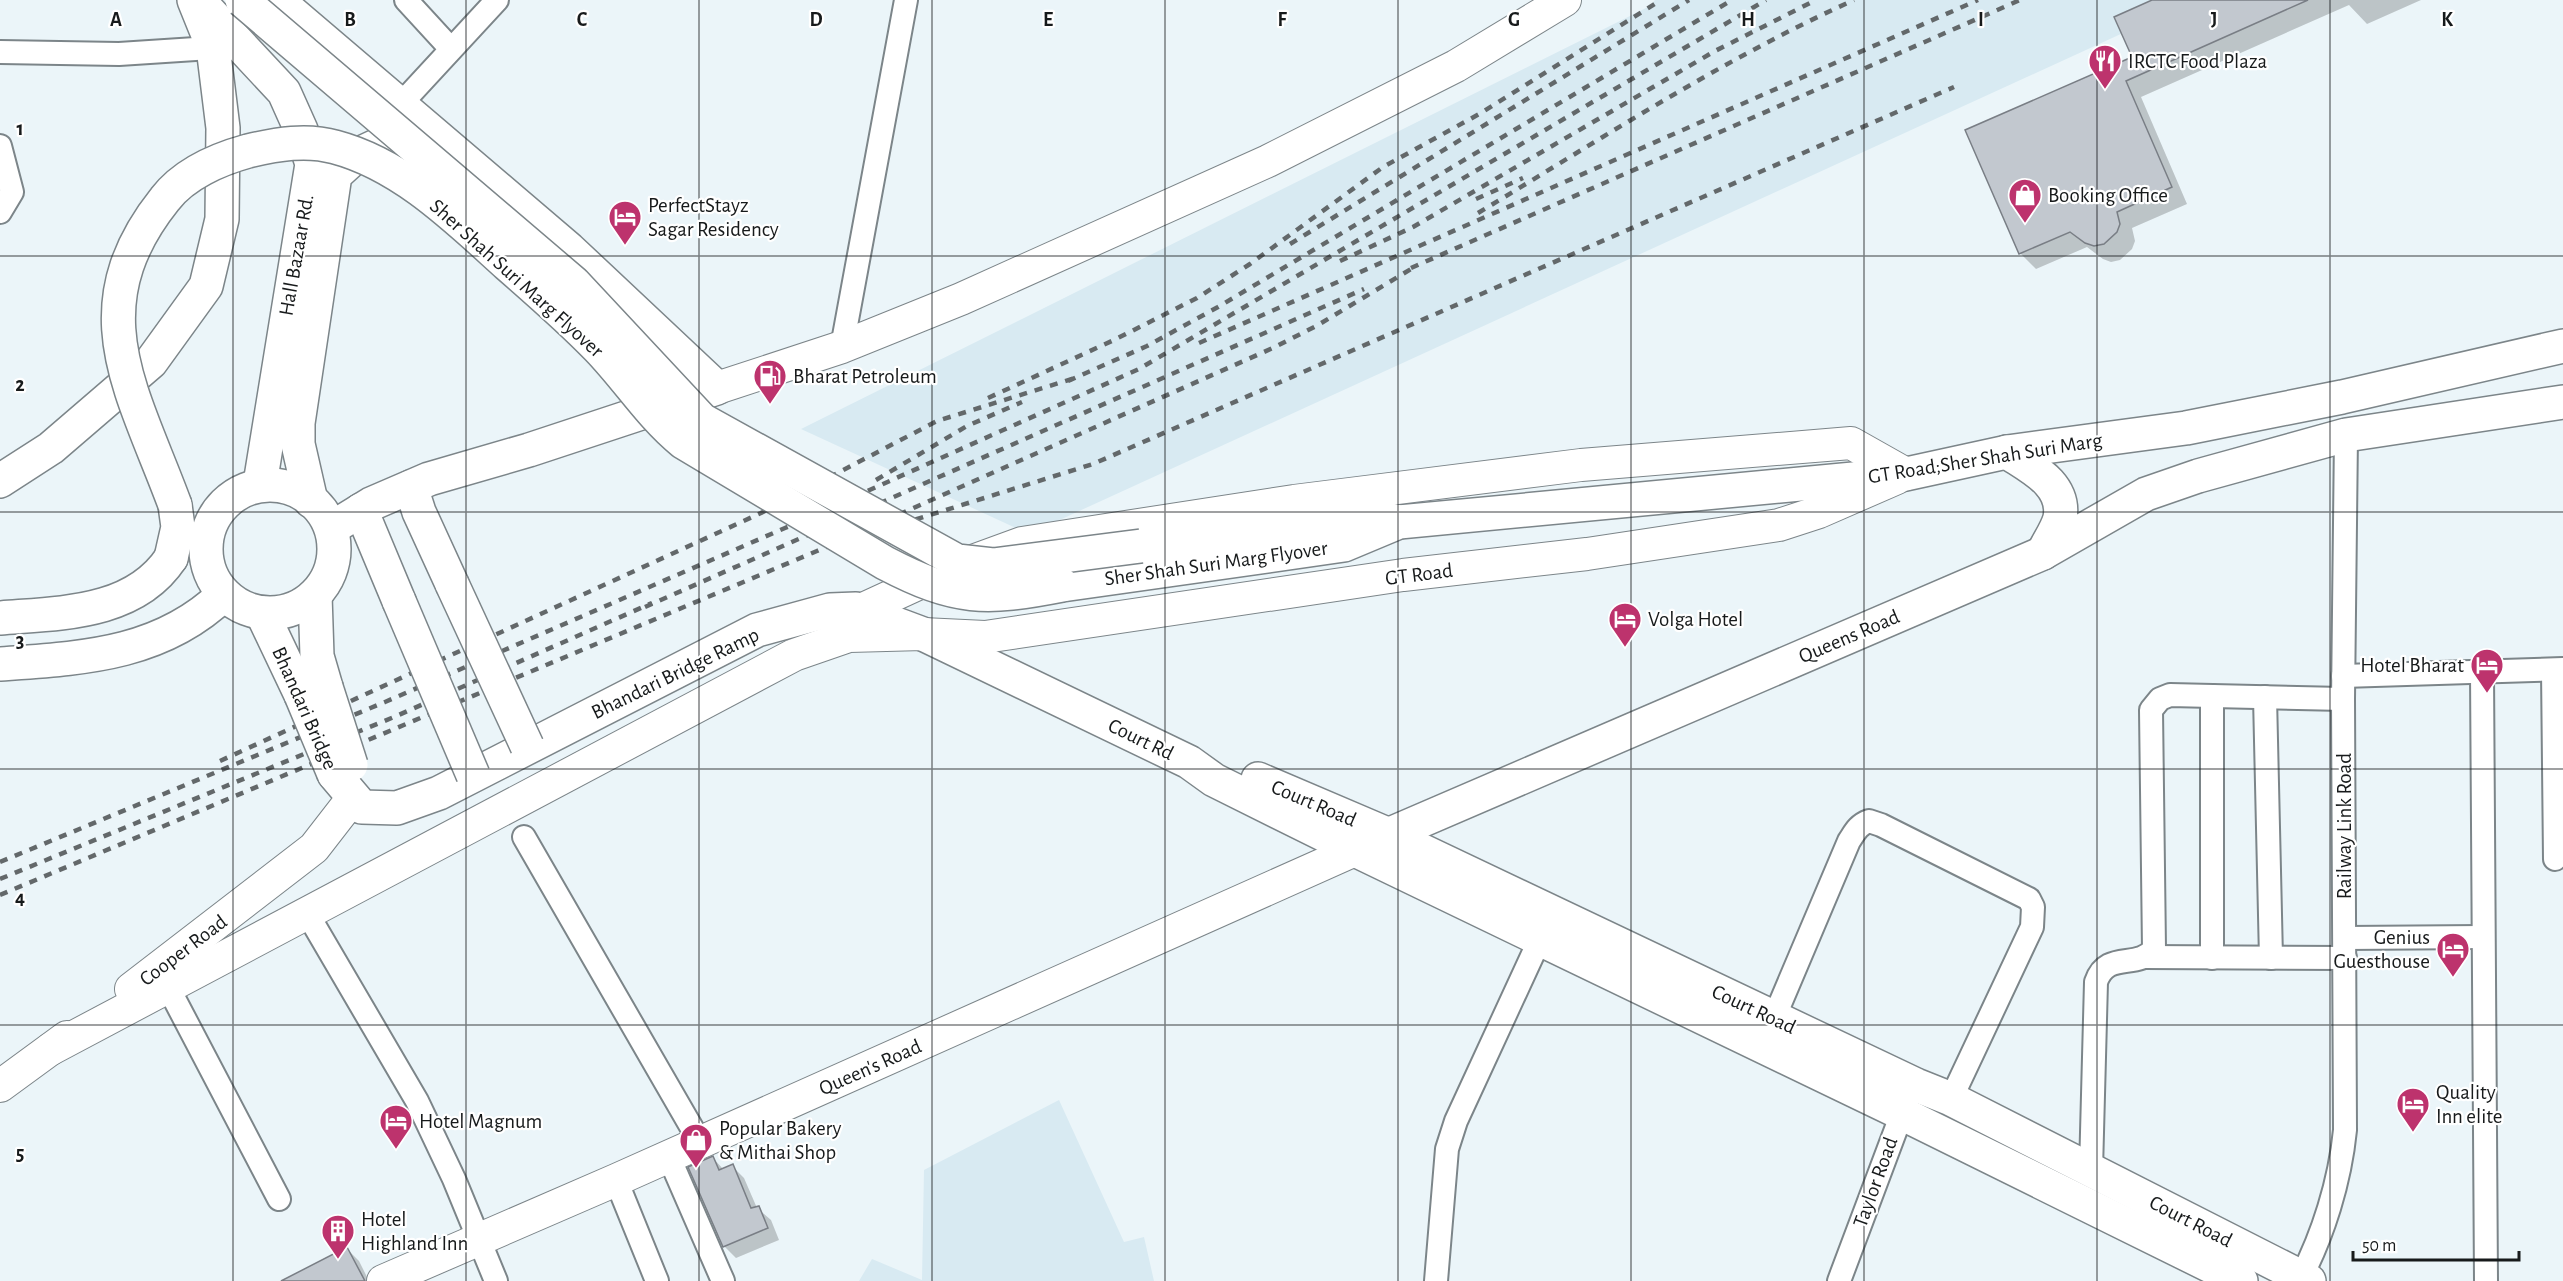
<svg xmlns="http://www.w3.org/2000/svg" width="2563" height="1281" font-family="'Alegreya Sans',sans-serif">
<style>
.built{fill:#d8eaf2}
.shadow{fill:#0003}
.building{fill:#c2c8cf;stroke:#797e85;stroke-width:1.5}
.lines{fill:none;stroke-linecap:round;stroke-linejoin:round}
.street-casing{stroke:#7c8589;stroke-width:26}
.secondary-casing{stroke:#7c8589;stroke-width:34}
.primary-casing{stroke:#7c8589;stroke-width:36}
.highway-casing{stroke:#7c8589;stroke-width:36}
.street{stroke:#fff;stroke-width:22}
.secondary{stroke:#fff;stroke-width:32}
.primary{stroke:#fff;stroke-width:33}
.highway{stroke:#fff;stroke-width:33}
.rail{stroke:#63686a;stroke-width:4.5;stroke-dasharray:8 8;stroke-linecap:butt}
.primary-bridge-casing{stroke:#7c8589;stroke-width:36;stroke-linecap:butt}
.highway-bridge-casing{stroke:#7c8589;stroke-width:36;stroke-linecap:butt}
.primary-bridge{stroke:#fff;stroke-width:33}
.highway-bridge{stroke:#fff;stroke-width:33}
.grid{fill:none;stroke:#171a1b;stroke-width:1.5;stroke-opacity:0.55}
.labels{text-anchor:middle;stroke-width:4.5;stroke-linejoin:round;paint-order:stroke}
.poi-label{font-size:21px;fill:#171a1b;stroke:#fff;text-anchor:start}
.street-label{font-size:21px;fill:#171a1b;stroke:#fff}
.grid-label{font-size:20px;text-anchor:middle;font-weight:bold;fill:#171a1b;stroke:#fff;stroke-width:4.5;stroke-linejoin:round;paint-order:stroke}
</style>
<rect width="100%" height="100%" fill="#ebf5f9"/>
<g class="built">
<path d="M1655,0H2195L1029,534L801,429L1650,6Z"/>
<path d="M1059,1100L1124,1242L1144,1237L1154,1281H859L872,1259L922,1280L924,1170Z"/>
</g>
<g class="shadow">
<path d="M2156,0H2421L2367,24L2349,5L2141,97L2187,204L2132,228L2135,241L2132,249L2120,260L2111,262L2103,259L2087,247L2036,269L2020,253L2134,58Z"/>
<path d="M713,1158L724,1170L732,1166L744,1178L757,1208L771,1220L779,1240L736,1258L724,1246Z"/>
<path d="M347,1249L359,1261L369,1281H301Z"/>
</g>
<g class="building">
<path d="M2152,0H2308L2126,81L2172,187L2117,212L2120,224L2117,232L2104,244L2094,246L2085,243L2070,232L2019,254L1965,130L2132,57L2114,17Z"/>
<path d="M713,1156L719,1170L733,1164L751,1208L759,1206L768,1228L723,1247L688,1167Z"/>
<path d="M347,1247L365,1281H281Z"/>
</g>
<g class="lines">
<g class="street-casing">
<g id="street">
<path d="M406,0L451,49"/>
<path d="M0,52L119,54L226,47"/>
<path d="M399,106L497,0"/>
<path d="M0,146L12,192L0,212"/>
<path d="M842,347L906,0"/>
<path d="M2553,670L2555,859"/>
<path d="M2482,672L2486,1281"/>
<path d="M2343,676L2563,669"/>
<path d="M2212,696V958"/>
<path d="M2265,697L2271,958"/>
<path d="M524,837L700,1142"/>
<path d="M307,913L417,1101L454,1179L496,1281"/>
<path d="M2345,938L2483,937"/>
<path d="M2145,957L2345,958"/>
<path d="M168,987L279,1199"/>
<path d="M1774,1018L1849,841C1855,832 1858,825 1869,821L1881,825L2029,899L2033,907L2032,927L1951,1099"/>
<path d="M669,1157L723,1281"/>
<path d="M2091,1170L2096,982C2107,950 2137,970 2154,949L2151,710L2160,699L2170,695L2343,699"/>
<path d="M616,1180L657,1281"/>
<path d="M1436,1281L1447,1149L1456,1121L1540,939"/>
<path d="M1839,1281L1907,1100"/>
<path d="M2299,1281C2323,1236 2340,1181 2345,1130L2343,699L2346,435"/>
</g>
</g>
<g class="secondary-casing">
<g id="secondary">
<path d="M717,388L842,347L961,299L1268,161L1456,66L1565,0"/>
<path d="M861,610L948,570L1022,543L1294,501L1581,465L1851,443L1906,474"/>
<path d="M131,989L314,848L352,799"/>
<path d="M51,1049L794,655L849,636L923,634L985,637L1403,575L1587,554L1779,525L1819,512L1897,478"/>
<path d="M0,1086L67,1037"/>
<path d="M383,1281L616,1180L1355,850"/>
</g>
</g>
<g class="primary-casing">
<g id="primary">
<path d="M2007,452C2031,468 2066,484 2060,518C2057,530 2048,542 2043,553"/>
<path d="M1141,546L1362,514L1399,522"/>
<path d="M171,558L178,527L175,505"/>
<path d="M1062,585L1344,545L1399,522L1906,474L2007,452L2186,428L2342,397L2563,346"/>
<path d="M1367,844L2043,553L2146,494L2198,476L2346,435L2563,402"/>
</g>
</g>
<g class="highway-casing">
<g id="highway">
<path d="M277,0L569,249L717,388L529,450L429,479L371,504L332,528"/>
<path d="M201,3L284,92L301,130L312,164L260,484"/>
<path d="M0,481L51,448L151,362L206,286L222,219L223,128L213,47L194,0"/>
<circle cx="270" cy="549" r="64"/>
<path d="M411,487L419,512L452,584"/>
<path d="M311,501L298,444V423L335,175L357,155L421,125"/>
<path d="M361,510L399,601"/>
<path d="M315,595L317,656L326,687"/>
<path d="M262,613L301,695"/>
<path d="M0,618C61,613 134,614 171,558"/>
<path d="M0,664C83,658 161,655 224,594"/>
<path d="M334,774L362,807L397,808L439,793L757,630L830,610L856,609L923,634L1189,762L1214,780L1355,850L1901,1113L2241,1281"/>
<path d="M1258,779L1387,834L1916,1085L1951,1099L2309,1281"/>
</g>
</g>
<use href="#street" class="street"/>
<use href="#secondary" class="secondary"/>
<use href="#primary" class="primary"/>
<use href="#highway" class="highway"/>
<g class="rail">
<path d="M1476,199L1523,178"/>
<path d="M1478,213C1601,139 1723,59 1854,0"/>
<path d="M1290,244L1689,0"/>
<path d="M1340,261L1413,227L1715,51L1816,0"/>
<path d="M1411,268L2020,0"/>
<path d="M1199,343L1978,0"/>
<path d="M1068,381L1147,346L1218,307L1732,0"/>
<path d="M988,398L1114,340L1197,298L1250,264L1383,167L1481,113L1661,0"/>
<path d="M876,480L967,426L1022,402"/>
<path d="M885,529L1093,464L1954,87"/>
<path d="M645,607L1364,289"/>
<path d="M220,761L761,513L937,421L1075,378"/>
<path d="M0,862L385,702L785,528L1139,369L1766,0"/>
<path d="M0,879L394,717L652,603"/>
<path d="M0,895L817,551L1275,347L1318,325L1416,266"/>
</g>
<g class="primary-bridge-casing">
<g id="primary-bridge">
<path d="M242,0L574,283L702,420L957,561L993,565L1141,546"/>
<path d="M175,505C133,391 77,309 165,199C184,174 219,159 248,151C277,144 307,139 335,147C403,165 458,220 508,265C539,292 570,319 598,348C628,379 650,415 683,442L885,563C956,600 985,600 1062,585"/>
</g>
</g>
<g class="highway-bridge-casing">
<g id="highway-bridge">
<path d="M452,584L527,746"/>
<path d="M399,601L473,775"/>
<path d="M326,687L351,765"/>
<path d="M301,695L334,774"/>
</g>
</g>
<use href="#primary-bridge" class="primary-bridge"/>
<use href="#highway-bridge" class="highway-bridge"/>
</g>
<path class="grid" d="M233,0V1281M466,0V1281M699,0V1281M932,0V1281M1165,0V1281M1398,0V1281M1631,0V1281M1864,0V1281M2097,0V1281M2330,0V1281M0,256H2563M0,512H2563M0,769H2563M0,1025H2563"/>
<defs>
<g id="restaurant-pin" transform="scale(1.725)"><path d="M0 17L-7.5 6A9.5 9.5 0 1 1 7.5 6Z" fill="#bd336d" stroke="#fff"/><path d="M-5-6h1v4h1v-4h1v4h1v-4h1v5L-1.5 .5V6h-2V.5L-5-1ZM5-6V6H3V1.5H1.5Q1.5-4 5-6Z" fill="#fff"/></g>
<g id="shop-pin" transform="scale(1.725)"><path d="M0 17L-7.5 6A9.5 9.5 0 1 1 7.5 6Z" fill="#bd336d" stroke="#fff"/><path d="M-5-2.5h2.3a2.7 3.5 0 0 1 5.4 0H5L5.5 6h-11ZM-1.5-2.5h3a1.5 2.3 0 0 0-3 0Z" fill="#fff"/></g>
<g id="hotel-pin" transform="scale(1.725)"><path d="M0 17L-7.5 6A9.5 9.5 0 1 1 7.5 6Z" fill="#bd336d" stroke="#fff"/><path d="M-6-4.5h1.5V1H6V5H4.5V3h-9V5H-6ZM-4 0a1.8 1.8 0 1 1 3.6 0ZM.5 0V-2.5h3Q6-2.5 6 0Z" fill="#fff"/></g>
<g id="fuel-pin" transform="scale(1.725)"><path d="M0 17L-7.5 6A9.5 9.5 0 1 1 7.5 6Z" fill="#bd336d" stroke="#fff"/><path d="M-5.5-6h7V0h2V4h1.3V-2.5L3-4.5l.8-.8L6-3V5H2.5V1h-1V6h-7ZM-4.2-4.7v3.2H.2V-4.7Z" fill="#fff"/></g>
<g id="building-pin" transform="scale(1.725)"><path d="M0 17L-7.5 6A9.5 9.5 0 1 1 7.5 6Z" fill="#bd336d" stroke="#fff"/><path d="M-4-6H4V6H1V3H-1V6H-4ZM-2.5-4.3h1.7v1.8h-1.7ZM.8-4.3h1.7v1.8H.8ZM-2.5-1h1.7V.8h-1.7ZM.8-1h1.7V.8H.8Z" fill="#fff"/></g>
</defs>
<g fill-rule="evenodd">
<use href="#restaurant-pin" x="2105" y="61"/>
<use href="#shop-pin" x="2025" y="195"/>
<use href="#hotel-pin" x="625" y="217"/>
<use href="#fuel-pin" x="770" y="376"/>
<use href="#hotel-pin" x="1625" y="619"/>
<use href="#hotel-pin" x="2487" y="665"/>
<use href="#hotel-pin" x="2453" y="949"/>
<use href="#hotel-pin" x="2413" y="1104"/>
<use href="#hotel-pin" x="396" y="1121"/>
<use href="#shop-pin" x="696" y="1140"/>
<use href="#building-pin" x="338" y="1231"/>
</g>
<g class="labels">
<g class="poi-label">
<text x="2128" y="68">IRCTC Food Plaza</text>
<text x="2048" y="202">Booking Office</text>
<text x="648" y="212">PerfectStayz<tspan x="648" dy="24">Sagar Residency</tspan></text>
<text x="793" y="383">Bharat Petroleum</text>
<text x="1648" y="626">Volga Hotel</text>
<text x="2464" y="672" text-anchor="end">Hotel Bharat</text>
<text x="2430" y="944" text-anchor="end">Genius<tspan x="2430" dy="24">Guesthouse</tspan></text>
<text x="2436" y="1099">Quality<tspan x="2436" dy="24">Inn elite</tspan></text>
<text x="419" y="1128">Hotel Magnum</text>
<text x="719" y="1135">Popular Bakery<tspan x="719" dy="24">&amp; Mithai Shop</tspan></text>
<text x="361" y="1226">Hotel<tspan x="361" dy="24">Highland Inn</tspan></text>
</g>
<g class="street-label">
<text transform="translate(296 255) rotate(-80)" y="7">Hall Bazaar Rd.</text>
<text transform="translate(517 278) rotate(42)" y="7">Sher Shah Suri Marg Flyover</text>
<text transform="translate(1985 458) rotate(-9)" y="7">GT Road;Sher Shah Suri Marg</text>
<text transform="translate(1216 563) rotate(-8)" y="7">Sher Shah Suri Marg Flyover</text>
<text transform="translate(1419 574) rotate(-7)" y="7">GT Road</text>
<text transform="translate(1849 636) rotate(-23)" y="7">Queens Road</text>
<text transform="translate(675 673) rotate(-26)" y="7">Bhandari Bridge Ramp</text>
<text transform="translate(305 708) rotate(66)" y="7">Bhandari Bridge</text>
<text transform="translate(1141 739) rotate(26)" y="7">Court Rd</text>
<text transform="translate(1314 803) rotate(23)" y="7">Court Road</text>
<text transform="translate(2344 826) rotate(-90)" y="7">Railway Link Road</text>
<text transform="translate(183 950) rotate(-37)" y="7">Cooper Road</text>
<text transform="translate(1754 1009) rotate(25)" y="7">Court Road</text>
<text transform="translate(870 1067) rotate(-24)" y="7">Queen's Road</text>
<text transform="translate(1875 1182) rotate(-70)" y="7">Taylor Road</text>
<text transform="translate(2191 1221) rotate(27)" y="7">Court Road</text>
</g>
</g>
<g class="grid-label">
<text x="116" y="26">A</text>
<text x="350" y="26">B</text>
<text x="582" y="26">C</text>
<text x="816" y="26">D</text>
<text x="1048" y="26">E</text>
<text x="1282" y="26">F</text>
<text x="1514" y="26">G</text>
<text x="1748" y="26">H</text>
<text x="1981" y="26">I</text>
<text x="2214" y="26">J</text>
<text x="2447" y="26">K</text>
<text x="20" y="135">1</text>
<text x="20" y="391">2</text>
<text x="20" y="647">3</text>
<text x="20" y="904">4</text>
<text x="20" y="1160">5</text>
</g>
<path d="M2353 1251v9h166v-9" fill="none" stroke="#171a1b" stroke-width="3"/>
<text x="2362" y="1251" font-size="18" fill="#171a1b" stroke="#ffffff" stroke-width="4.5" paint-order="stroke">50 m</text>
</svg>
